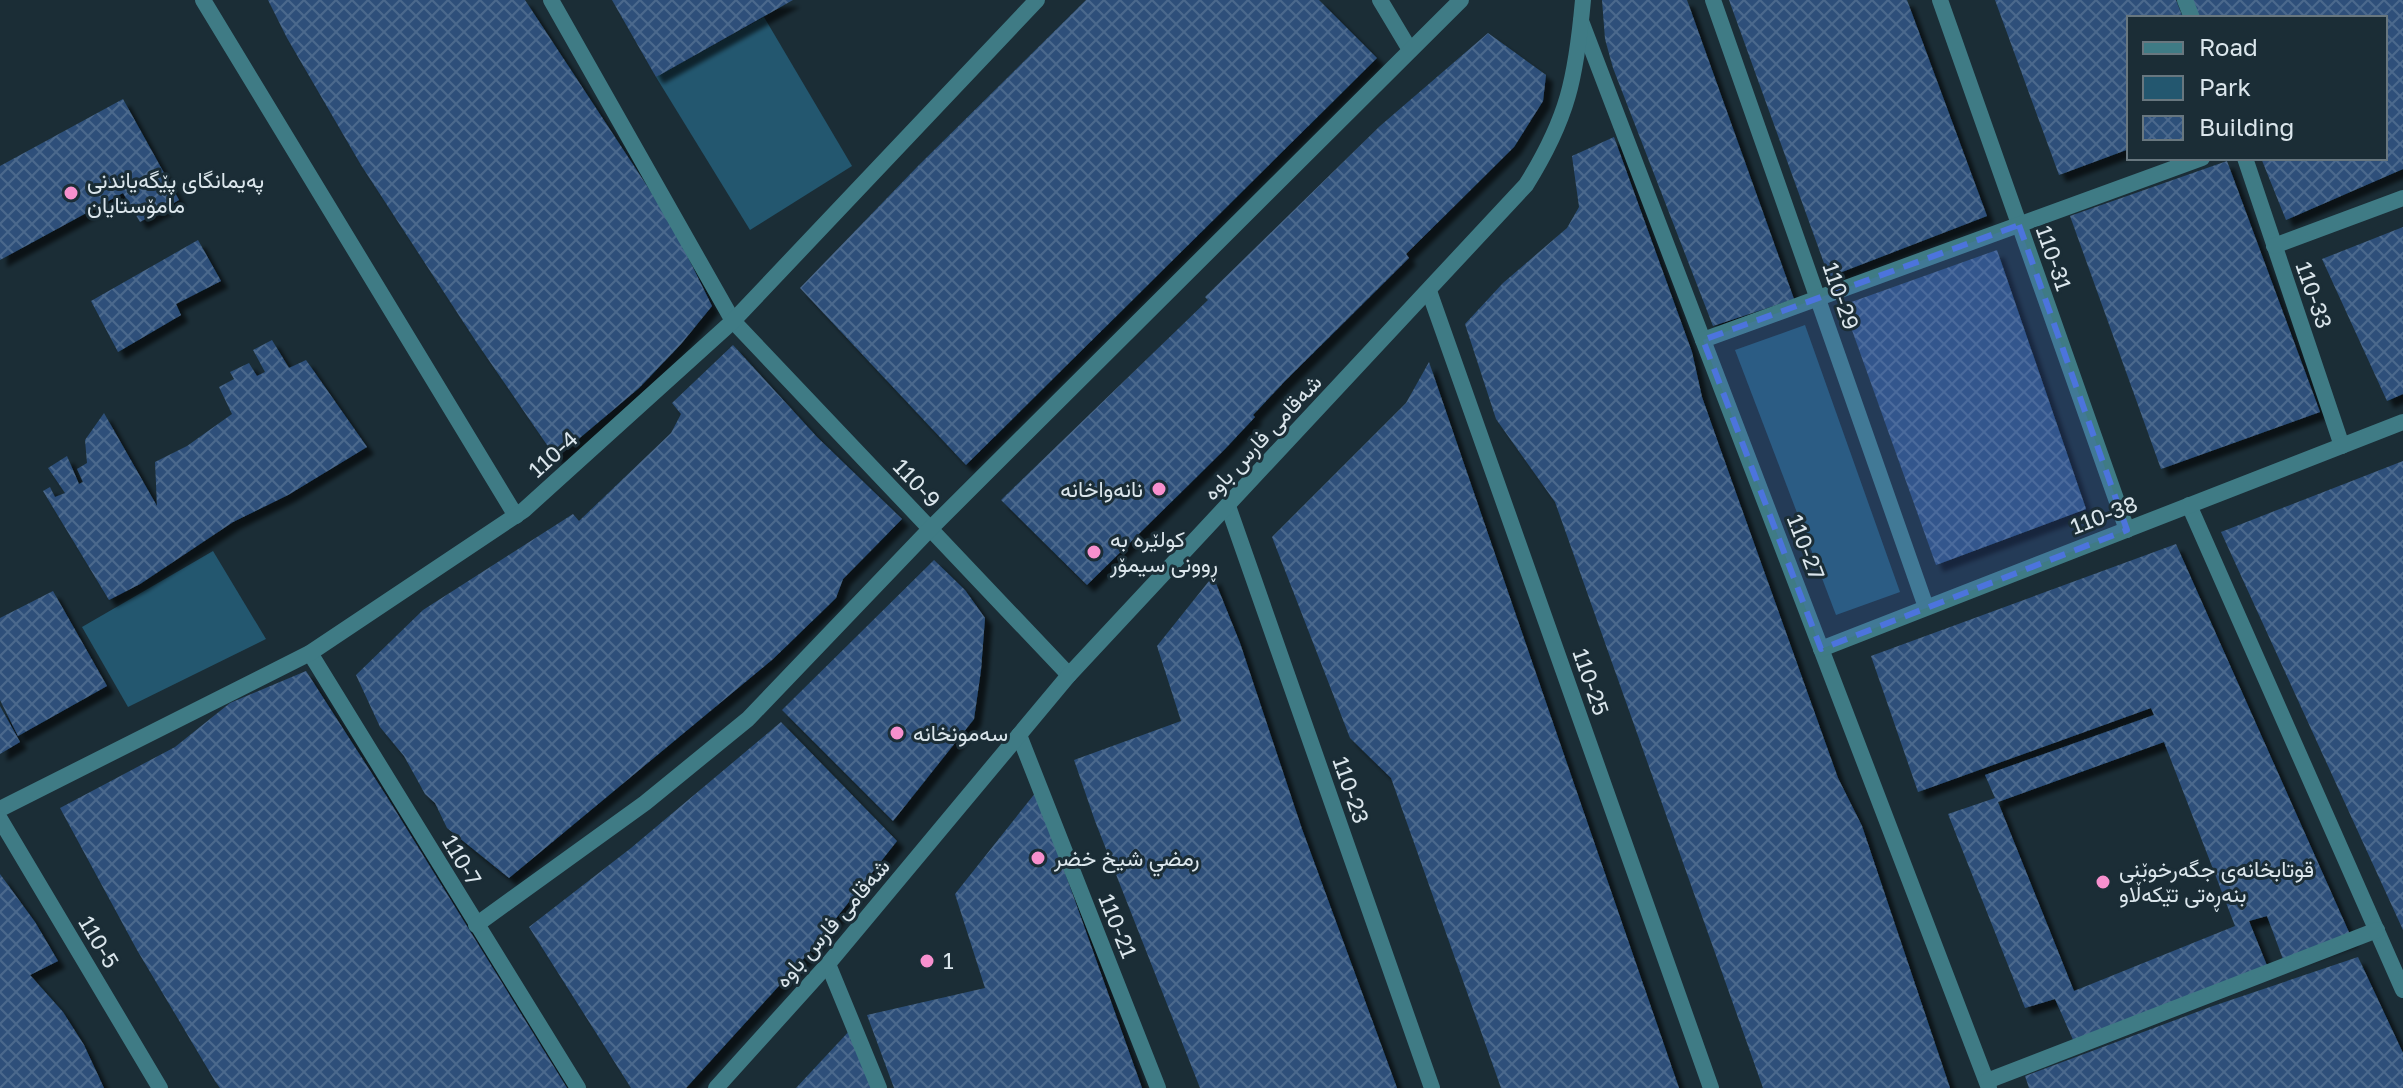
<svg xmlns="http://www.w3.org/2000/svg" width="2403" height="1088" font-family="'Golos Text',Vazirmatn,sans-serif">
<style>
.green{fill:#23576f}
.building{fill:url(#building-cross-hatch);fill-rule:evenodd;filter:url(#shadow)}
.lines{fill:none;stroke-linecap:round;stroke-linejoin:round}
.minor{stroke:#3f7b85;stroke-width:16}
.tertiary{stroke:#3f7b85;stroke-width:16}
.marked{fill:#4c74dd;fill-opacity:0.2;stroke:#4c74dd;stroke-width:6;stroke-dasharray:16 10;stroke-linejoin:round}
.poi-dot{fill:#f790ce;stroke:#1b2d36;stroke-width:3}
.labels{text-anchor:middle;stroke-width:6;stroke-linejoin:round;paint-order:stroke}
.poi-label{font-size:22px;fill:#dbe6ec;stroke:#1b2d36;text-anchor:start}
.street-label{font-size:22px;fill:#dbe6ec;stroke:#1b2d36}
</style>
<defs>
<pattern id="building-cross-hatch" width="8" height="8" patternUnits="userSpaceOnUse" patternTransform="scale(2)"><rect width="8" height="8" fill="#2d507a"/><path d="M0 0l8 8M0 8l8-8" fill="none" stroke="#4b698d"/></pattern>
<filter id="shadow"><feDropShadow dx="7" dy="7" stdDeviation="2" flood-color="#0009"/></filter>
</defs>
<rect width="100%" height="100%" fill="#1b2d36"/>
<g class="green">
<path d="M764,17L852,166L750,230L656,77Z"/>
<path d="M1805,325L1900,592L1836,615L1735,350Z"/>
<path d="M213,551L266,639L128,707L82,627Z"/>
</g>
<g class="building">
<path d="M268,0H525L670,221L712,306L681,344L639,388L556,458L477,343L361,165L287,38Z"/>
<path d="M612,0H793L656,77Z"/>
<path d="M1086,0H1319L1377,58L966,465L800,288L918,166Z"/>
<path d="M1602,0H1687L1794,299L1713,326L1613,68L1605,39Z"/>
<path d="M1729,0H1907L1987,216L1829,277Z"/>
<path d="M1995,0H2176L2183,18H2129V149L2059,175Z"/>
<path d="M2191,0H2403V169L2286,220L2261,158H2385V18H2199Z"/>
<path d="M1488,33L1546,75L1543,101L1514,147L1406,254L1409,258L1285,381L1253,415L1255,417L1224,450L1087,585L1001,500L1208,300L1205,297L1380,126Z"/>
<path d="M123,99L179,200L140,222L123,193L0,260V166Z"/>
<path d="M1614,137L1692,352L1702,397L1720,448L1838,778L1862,826L1950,1088H1763L1555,502L1496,419L1465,324L1503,283L1567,228L1579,207L1572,156Z"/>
<path d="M2227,161L2320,412L2161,469L2070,216Z"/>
<path d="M2403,227V394L2387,401L2322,259Z"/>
<path d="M198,240L221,281L176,304L181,315L118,352L91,301Z"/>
<path d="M1997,250L2086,509L1936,565L1843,305Z"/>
<path d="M272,340L289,368L306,360L367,447L288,495L233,522L140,584L109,600L43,491L50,487L55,497L65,493L48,468L67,456L79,484L83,482L77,469L87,463L85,440L104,413L157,506L155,462L187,446L232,414L219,387L234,379L230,372L249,363L257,376L265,372L253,350Z"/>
<path d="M733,345L817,437L902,519L843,579L836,598L773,659L509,878L447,828L435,803L425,794L404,756L380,727L356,675L423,610L573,514L579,521L671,433L681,414L672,403Z"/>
<path d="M1429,362L1572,778L1679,1088H1501L1391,778L1350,738L1272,537L1406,403Z"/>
<path d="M2403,461V930L2221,532Z"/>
<path d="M2176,544L2352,939L2284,962L2267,916L2249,921L2268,968L2074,1042L2055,999L2025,1008L1948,814L1995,798L1985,775L2154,715L2151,708L1918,792L1871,656ZM2164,742L2235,926L2074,991L1998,802Z"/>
<path d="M934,560L965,590L985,618L981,670L974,719L893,821L782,710Z"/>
<path d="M1213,576L1240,643L1302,829L1397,1088H1200L1095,821L1074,760L1181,721L1157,646Z"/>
<path d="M53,591L107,686L18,736L0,700V618Z"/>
<path d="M306,671L387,797L567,1088H220L215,1081L137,950L60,808L175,747L230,703Z"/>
<path d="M0,706L20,742L0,754Z"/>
<path d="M781,722L897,841L807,955L686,1088H631L529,927L631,848Z"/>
<path d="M1036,792L1142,1088H894L867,1015L985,988L955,894Z"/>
<path d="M0,874L35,922L58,961L30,975L63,1012L84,1045L104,1088H0Z"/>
<path d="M2358,957L2403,1053V1088H2029L2025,1076L2213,1006Z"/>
<path d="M852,1028L874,1088H796Z"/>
</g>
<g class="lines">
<g class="minor">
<path d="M203,0L516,516"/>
<path d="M551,0L733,321L1069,675"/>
<path d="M1380,0L1410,50"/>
<path d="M1713,0L1926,607"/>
<path d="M1940,0L2127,530"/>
<path d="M2185,0L2192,18"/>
<path d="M1581,21L1989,1088"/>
<path d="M2245,158L2342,446"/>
<path d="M2274,246L2403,198"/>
<path d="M1429,291L1711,1088"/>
<path d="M1703,340L2202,158"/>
<path d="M2189,505L2403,990"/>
<path d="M1228,506L1432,1088"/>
<path d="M1821,649L2403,422"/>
<path d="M310,653L578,1088"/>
<path d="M1019,735L1158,1088"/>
<path d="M0,809L310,653L524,510L733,321L1037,0"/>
<path d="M0,819L160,1088"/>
<path d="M476,925L645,803L748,719L930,529L1461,0"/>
<path d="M828,964L879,1088"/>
<path d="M1987,1081L2377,930"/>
</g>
<path class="tertiary" d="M716,1088L828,964L1069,675L1526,185C1568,118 1576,78 1583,0"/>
</g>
<path class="marked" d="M2019,225L2127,530L1821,649L1703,340Z"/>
<g class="poi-dot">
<circle cx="71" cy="193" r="8"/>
<circle cx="1159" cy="489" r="8"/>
<circle cx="1094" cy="552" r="8"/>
<circle cx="897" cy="733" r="8"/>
<circle cx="1038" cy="858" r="8"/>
<circle cx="2103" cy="882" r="8"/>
<circle cx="927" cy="961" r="8"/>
</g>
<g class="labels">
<g class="poi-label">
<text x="87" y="188">پەیمانگای پێگەیاندنی<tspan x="87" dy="25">مامۆستایان</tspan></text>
<text x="1143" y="497" text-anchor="end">نانەواخانە</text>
<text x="1110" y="547">کولێرە بە<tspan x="1110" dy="25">ڕوونی سیمۆر</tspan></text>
<text x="913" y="741">سەمونخانە</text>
<text x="1054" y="866">رمضي شيخ خضر</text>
<text x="2119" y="877">قوتابخانەی جگەرخوێنی<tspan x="2119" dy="25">بنەڕەتی تێکەڵاو</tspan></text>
<text x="943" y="969">1</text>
</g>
<g class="street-label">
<text transform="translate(2054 258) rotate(71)" y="8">110-31</text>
<text transform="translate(2314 295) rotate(71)" y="8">110-33</text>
<text transform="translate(1841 296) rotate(71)" y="8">110-29</text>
<text transform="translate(1262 437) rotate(-47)" y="8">شەقامی فارس باوە</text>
<text transform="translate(553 454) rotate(-42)" y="8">110-4</text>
<text transform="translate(917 483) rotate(47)" y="8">110-9</text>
<text transform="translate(2104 515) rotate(-21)" y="8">110-38</text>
<text transform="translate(1806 547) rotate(69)" y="8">110-27</text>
<text transform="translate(1591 682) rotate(71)" y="8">110-25</text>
<text transform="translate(1351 790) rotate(71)" y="8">110-23</text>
<text transform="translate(462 860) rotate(59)" y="8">110-7</text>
<text transform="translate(832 923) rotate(-49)" y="8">شەقامی فارس باوە</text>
<text transform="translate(1118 926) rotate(68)" y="8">110-21</text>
<text transform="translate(99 942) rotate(59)" y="8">110-5</text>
</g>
</g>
<rect x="2127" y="16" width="260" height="144" fill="#1b2d36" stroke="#68777f" stroke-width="2"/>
<rect x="2143" y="42" width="40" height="12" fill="#3f7b85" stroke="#68777f" stroke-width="2"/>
<text x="2199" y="56" font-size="24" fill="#dbe6ec">Road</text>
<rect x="2143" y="76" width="40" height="24" fill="#23576f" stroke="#68777f" stroke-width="2"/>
<text x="2199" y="96" font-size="24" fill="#dbe6ec">Park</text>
<rect x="2143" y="116" width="40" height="24" fill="url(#building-cross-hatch)" stroke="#68777f" stroke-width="2"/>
<text x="2199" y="136" font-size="24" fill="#dbe6ec">Building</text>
</svg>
